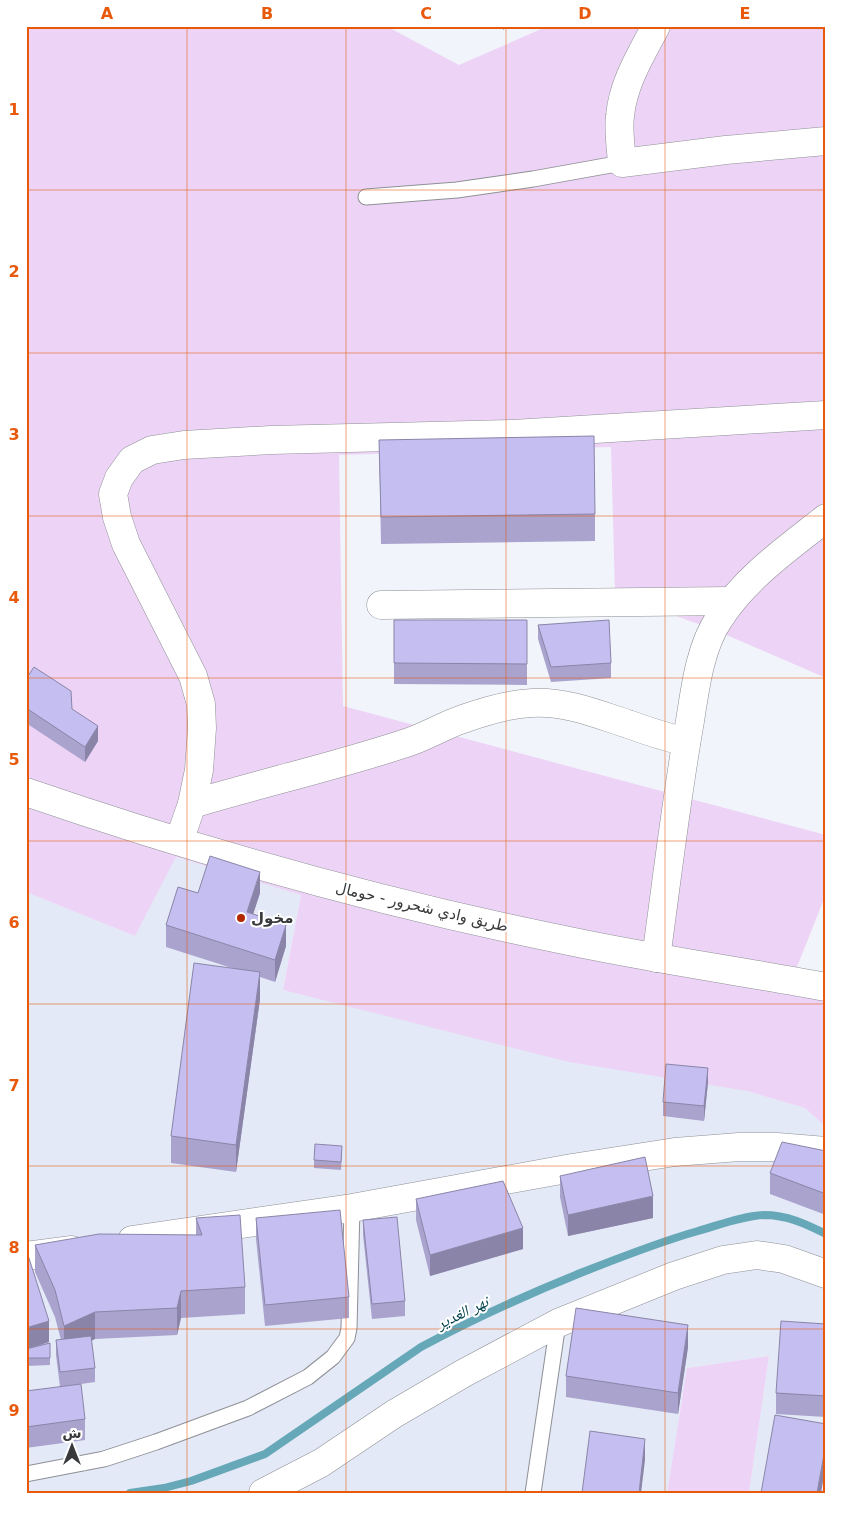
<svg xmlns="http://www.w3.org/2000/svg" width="852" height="1519" font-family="'DejaVu Sans','Noto Naskh Arabic',sans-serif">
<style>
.built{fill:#e3e9f6}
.green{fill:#edd4f6}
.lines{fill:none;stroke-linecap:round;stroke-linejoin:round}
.stream{stroke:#66a8b8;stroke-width:8}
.lane-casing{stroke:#8e9096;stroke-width:17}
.street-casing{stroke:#8e9096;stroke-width:29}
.secondary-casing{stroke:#8e9096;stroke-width:29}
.lane{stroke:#fff;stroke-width:15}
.street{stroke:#fff;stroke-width:28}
.secondary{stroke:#fff;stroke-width:28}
.wall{fill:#a9a3ce}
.shaded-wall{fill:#8a85a8}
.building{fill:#c5bef0;stroke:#8a85a8}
.grid{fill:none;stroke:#e8590c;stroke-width:1;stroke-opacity:0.55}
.poi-dot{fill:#b32701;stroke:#fff;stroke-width:2}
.labels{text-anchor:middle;stroke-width:4;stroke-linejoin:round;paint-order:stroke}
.street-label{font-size:15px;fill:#38393b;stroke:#fff}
.poi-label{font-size:15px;font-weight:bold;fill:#38393b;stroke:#fff;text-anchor:start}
.water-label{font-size:16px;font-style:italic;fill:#00404c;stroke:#fff}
.neatline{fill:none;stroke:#e8590c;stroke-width:2}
.grid-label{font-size:16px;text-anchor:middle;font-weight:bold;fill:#e8590c}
</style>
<rect width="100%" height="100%" fill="#f2f4fb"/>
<path class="built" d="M175,857L301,894L283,990L747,1091L805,1108L826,1127V1493H749L769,1356L687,1368L667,1493H26V892L135,936Z"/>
<g class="green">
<path d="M26,26H386L459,65L548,26H826V678L715,630L615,594L611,447L339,455L343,706L826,835V894L795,972L826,981V1127L805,1108L747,1091L569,1062L283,990L301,895L176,857L135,936L26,892Z"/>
<path d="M769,1356L749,1493H667L687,1368Z"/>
</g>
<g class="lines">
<path class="stream" d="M130,1493L164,1488L191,1481L265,1454L421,1347C473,1319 528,1294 583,1272C621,1257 659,1242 698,1231C719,1225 742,1216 764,1215C787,1215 806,1224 826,1234"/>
<g class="lane-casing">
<g id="lane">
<path d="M366,197L457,190L533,179L622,163"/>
<path d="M26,1474L104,1459L156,1442L248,1408L308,1377L333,1357L347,1338L349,1328L352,1208"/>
<path d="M533,1493L558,1323"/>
</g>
</g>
<g class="street-casing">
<g id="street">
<path d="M656,26C641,55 623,83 620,116C618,131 621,147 622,163L726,150L826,141"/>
<path d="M381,605L731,601"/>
<path d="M192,804C262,783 333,767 403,744C424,738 442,726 463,719C485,711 509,704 532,703C566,701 597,714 628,724C647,731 666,737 686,742"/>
<path d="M179,841L192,804L199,770L202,728L201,704L193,676L126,544L117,517L113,494L119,478L132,460L152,450L184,445L271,440L513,434L826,415"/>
<path d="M656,958C667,879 676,800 690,721C695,689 700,647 719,619C745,578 788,548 826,518"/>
<path d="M263,1493L321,1463L394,1414L464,1373L558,1323L674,1276L723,1260L757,1255L784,1259L826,1274"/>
</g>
</g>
<g class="secondary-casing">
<g id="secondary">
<path d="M26,792C204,853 385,904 569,941C654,959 740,971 826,987"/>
<path d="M132,1240L352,1208L572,1168L675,1152L739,1147H777L826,1151"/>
<path d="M26,1256L72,1250"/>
</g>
</g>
<use href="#lane" class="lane"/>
<use href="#street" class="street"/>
<use href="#secondary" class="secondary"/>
</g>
<g class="wall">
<path d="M379,440L595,514V541L381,544Z"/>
<path d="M394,620H527V685L394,684Z"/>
<path d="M538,625L611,663V678L551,682L538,639Z"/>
<path d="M26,679L72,709L98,741L85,762L26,723Z"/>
<path d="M198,893H260L253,914L286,946L275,982L260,977V999L236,1172L171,1163V1136L235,969L166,947V925Z"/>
<path d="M708,1082L704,1121L663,1116V1102Z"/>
<path d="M826,1151V1215L770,1194V1173Z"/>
<path d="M342,1153L341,1170L314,1168V1160Z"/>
<path d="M560,1176L653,1218L568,1236L560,1197Z"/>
<path d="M416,1199L523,1249L430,1276L416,1220Z"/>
<path d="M196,1218L245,1287V1314L181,1318L177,1335L95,1339L91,1341L95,1368V1382L60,1387L56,1355V1340H61L55,1317L35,1272V1245L196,1235Z"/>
<path d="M256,1218L349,1297V1318L265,1326L256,1239Z"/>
<path d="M363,1220L405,1301V1316L372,1319L363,1235Z"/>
<path d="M26,1256L49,1342L41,1345L50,1343V1365L26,1366Z"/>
<path d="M826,1324V1417L776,1414V1393Z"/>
<path d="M688,1347L678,1414L566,1397V1376Z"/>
<path d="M26,1391L85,1419V1440L26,1448Z"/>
</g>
<g class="shaded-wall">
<path d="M503,26H508L503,30Z"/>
<path d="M98,726V741L85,762V747Z"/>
<path d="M260,872V893L247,933V912Z"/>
<path d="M286,925V946L275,982V960Z"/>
<path d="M260,972V999L236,1172V1145Z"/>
<path d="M708,1068V1082L704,1121V1106Z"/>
<path d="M653,1196V1218L568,1236V1215Z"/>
<path d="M523,1228V1249L430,1276V1255Z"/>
<path d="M181,1291V1318L177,1335V1308Z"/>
<path d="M95,1312V1339L64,1353V1326Z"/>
<path d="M49,1321V1342L26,1349V1328Z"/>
<path d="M688,1325V1347L678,1414V1393Z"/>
<path d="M645,1439V1460L641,1493H639Z"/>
<path d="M826,1443V1464L821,1493H817Z"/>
</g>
<g class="building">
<path d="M594,436L595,514L381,517L379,440Z"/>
<path d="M394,620H527V664L394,663Z"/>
<path d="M609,620L611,663L551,667L538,625Z"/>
<path d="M34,667L71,691L72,709L98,726L85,747L26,708V679Z"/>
<path d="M210,856L260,872L247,912L286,925L275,960L166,925L178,887L198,893Z"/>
<path d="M194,963L260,972L236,1145L171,1136Z"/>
<path d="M666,1064L708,1068L704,1106L663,1102Z"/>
<path d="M782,1142L826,1151V1194L770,1173Z"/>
<path d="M315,1144L342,1146L341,1162L314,1160Z"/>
<path d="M645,1157L653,1196L568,1215L560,1176Z"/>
<path d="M503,1181L523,1228L430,1255L416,1199Z"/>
<path d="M340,1210L349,1297L265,1305L256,1218Z"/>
<path d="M240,1215L245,1287L181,1291L177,1308L95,1312L64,1326L55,1290L35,1245L99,1234L202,1235L196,1218Z"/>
<path d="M397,1217L405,1301L372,1304L363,1220Z"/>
<path d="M28,1255L49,1321L26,1328V1256Z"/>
<path d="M576,1308L688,1325L678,1393L566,1376Z"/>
<path d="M781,1321L826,1324V1396L776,1393Z"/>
<path d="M91,1336L95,1368L60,1372L56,1340Z"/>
<path d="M50,1343V1358H26V1349Z"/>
<path d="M81,1384L85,1419L26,1427V1391Z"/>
<path d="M775,1415L826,1424V1443L817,1493H761Z"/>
<path d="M590,1431L645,1439L639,1493H582Z"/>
</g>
<path class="grid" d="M187,26V1493M346,26V1493M506,26V1493M665,26V1493M26,190H826M26,353H826M26,516H826M26,678H826M26,841H826M26,1004H826M26,1166H826M26,1329H826"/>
<circle class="poi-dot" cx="241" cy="918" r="5"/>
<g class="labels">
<g class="street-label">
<text transform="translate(422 907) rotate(13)" y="5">طريق وادي شحرور - حومال</text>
</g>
<g class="poi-label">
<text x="251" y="923">مخول</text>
</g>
<g class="water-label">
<text transform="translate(462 1312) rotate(-26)" y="6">نهر الغدير</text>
</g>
</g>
<rect width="852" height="1519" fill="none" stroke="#ffffff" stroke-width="55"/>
<g transform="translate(72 1446)" stroke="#ffffff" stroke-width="4" paint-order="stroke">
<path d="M0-4L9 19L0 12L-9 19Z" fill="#38393b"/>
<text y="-8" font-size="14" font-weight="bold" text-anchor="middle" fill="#38393b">ش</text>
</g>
<rect x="28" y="28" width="796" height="1464" class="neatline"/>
<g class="grid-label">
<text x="107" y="19">A</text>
<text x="267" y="19">B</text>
<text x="426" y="19">C</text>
<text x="585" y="19">D</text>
<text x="745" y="19">E</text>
<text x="14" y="115">1</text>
<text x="14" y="277">2</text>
<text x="14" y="440">3</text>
<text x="14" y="603">4</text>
<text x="14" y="765">5</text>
<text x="14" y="928">6</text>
<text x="14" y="1091">7</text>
<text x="14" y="1253">8</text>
<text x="14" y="1416">9</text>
</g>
</svg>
